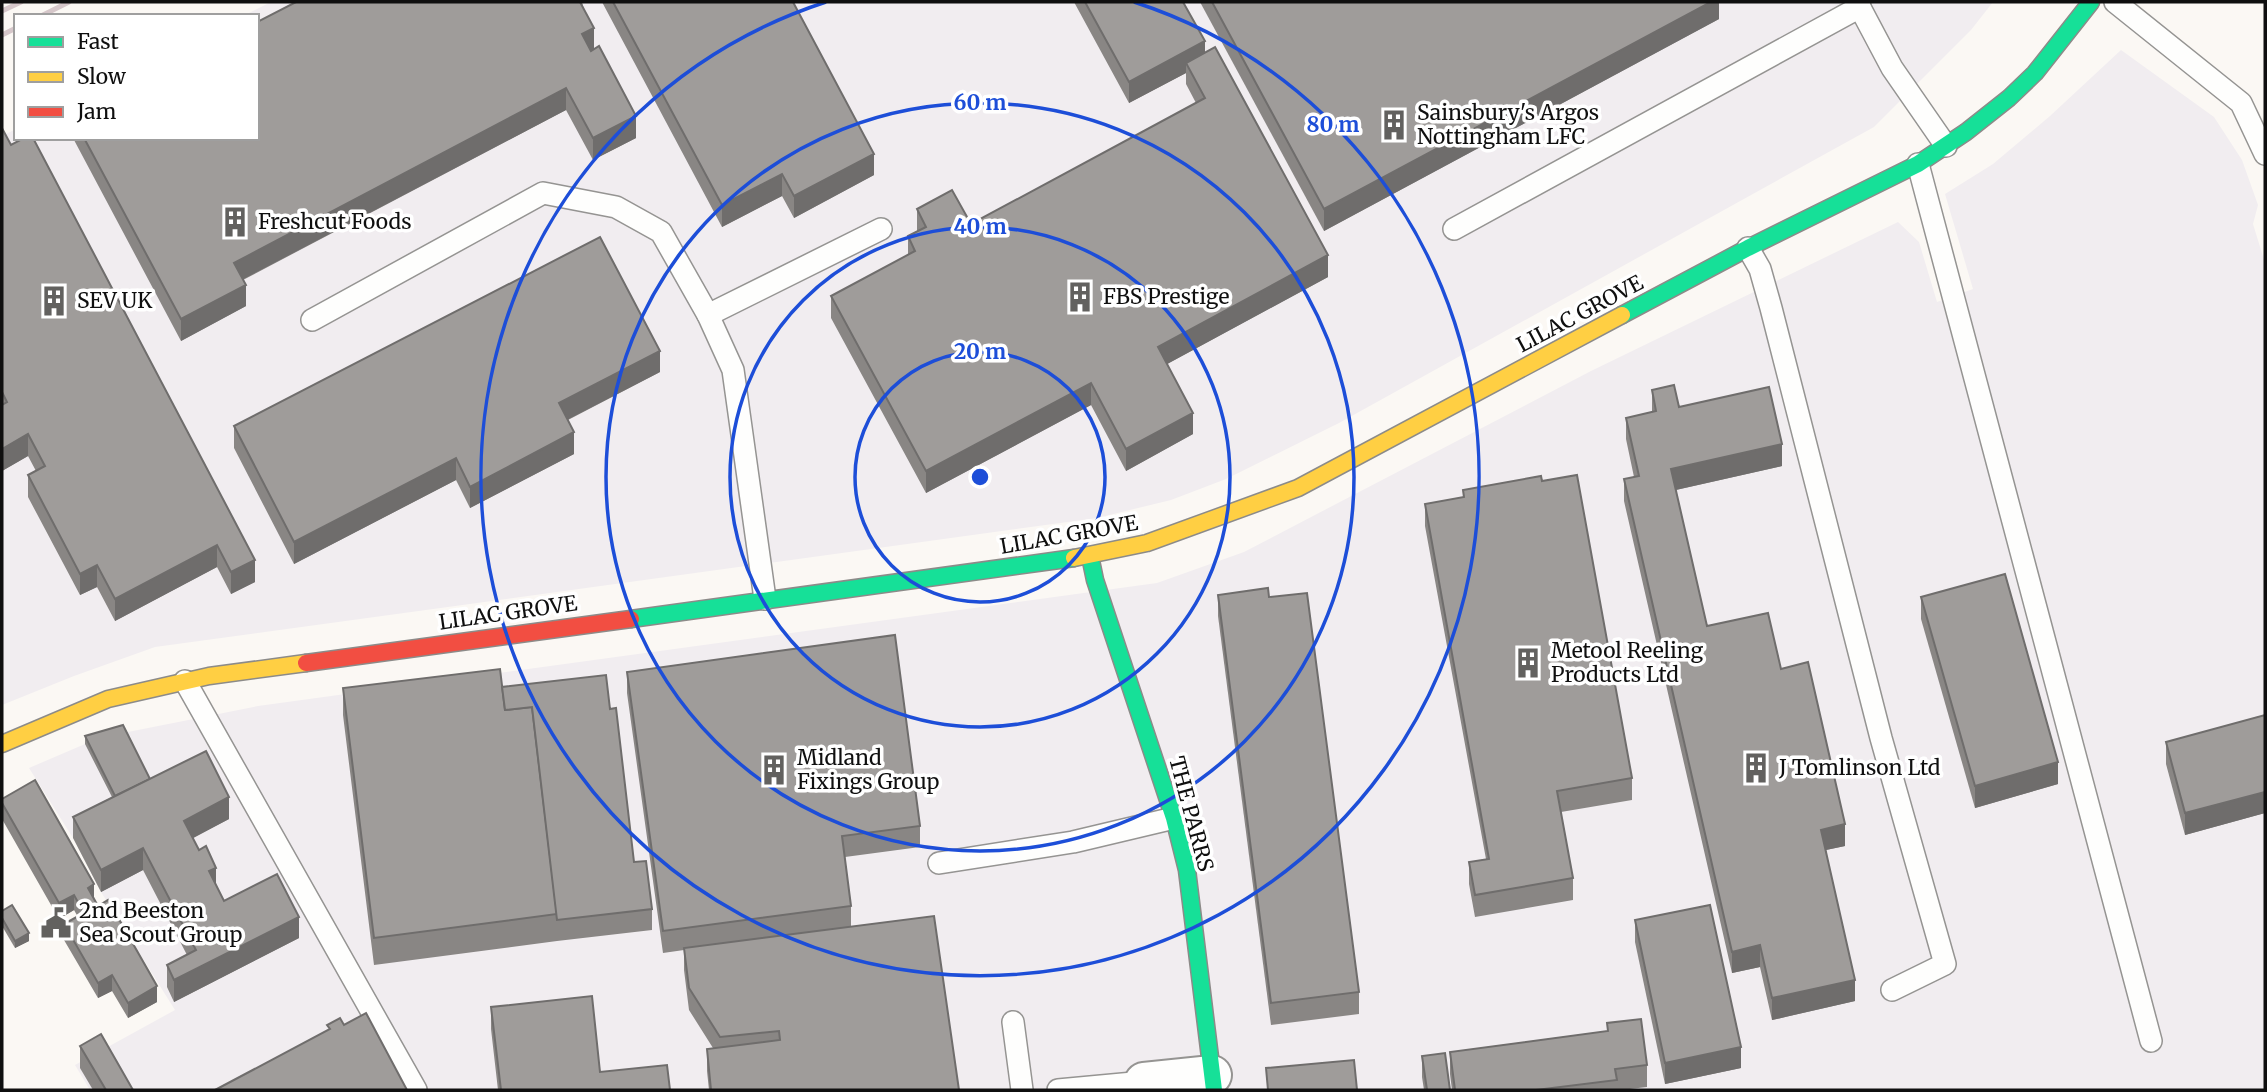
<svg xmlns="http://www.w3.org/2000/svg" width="2267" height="1092" font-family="Merriweather,serif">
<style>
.industrial{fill:#f1edf0}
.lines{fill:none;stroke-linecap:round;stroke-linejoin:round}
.lane-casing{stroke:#959492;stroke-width:24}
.street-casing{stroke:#959492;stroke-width:42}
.fast-casing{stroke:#8c8b89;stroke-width:19}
.slow-casing{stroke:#8c8b89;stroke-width:19}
.jam-casing{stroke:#8c8b89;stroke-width:19}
.lane{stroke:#fefefd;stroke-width:21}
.street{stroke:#fefefd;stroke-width:38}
.fast{stroke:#16e098;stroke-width:16}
.slow{stroke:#ffcf43;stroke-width:16}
.jam{stroke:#f24e42;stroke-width:16}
.rail{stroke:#d6c7ca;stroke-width:5}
.wall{fill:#898684}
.shaded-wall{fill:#6f6d6c}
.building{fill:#9f9c9a;stroke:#6f6d6c;stroke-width:2}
.ring{fill:none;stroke:#1d4ed8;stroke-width:3.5}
.labels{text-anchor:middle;stroke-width:7;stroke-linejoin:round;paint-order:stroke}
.poi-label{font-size:21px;fill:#0f0f0f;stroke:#fff;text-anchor:start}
.street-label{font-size:21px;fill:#0f0f0f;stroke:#fff}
.centre{fill:#1d4ed8;stroke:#fff;stroke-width:3.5}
.ring-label{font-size:21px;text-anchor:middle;font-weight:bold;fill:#1d4ed8;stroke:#fff;stroke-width:7;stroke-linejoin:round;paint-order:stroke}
</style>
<rect width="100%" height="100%" fill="#fbf8f4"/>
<g class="industrial">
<path d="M271,2H1993L1971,30L1874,127L1339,423L1226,479L1171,500L1097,518L155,647L74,676L2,705V136L16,129V138H257V16H243Z"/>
<path d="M2121,50L2214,117L2242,160L2258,205L2253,224L2265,263V1090H90L75,1065L175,1010L101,892L73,838L29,768L85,744L123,733L258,706L1157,583L1244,552L1591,371L1898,222L1919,242L1937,302L1973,289L1945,194L1993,164L2050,116Z"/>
</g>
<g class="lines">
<g class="lane-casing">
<g id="lane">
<path d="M1857,2L1892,68L1946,146"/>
<path d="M2115,2L2241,103L2265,154"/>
<path d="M1918,164L2151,1041"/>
<path d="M1454,229L1860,7"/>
<path d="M1748,248L1760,269L1771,308L1881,738L1945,964L1892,990"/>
<path d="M708,315L881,229"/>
<path d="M312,320L543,193L616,207L661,232L708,315L733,370L765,599"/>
<path d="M185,681L416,1090"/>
<path d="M939,863L1073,842L1174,818"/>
<path d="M1013,1022L1022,1090"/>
<path d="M1058,1090L1144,1082"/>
</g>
</g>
<g class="street-casing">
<path id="street" d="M1144,1082L1212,1075"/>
</g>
<g class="fast-casing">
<g id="fast">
<path d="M1622,315L1748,248L1918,164L1966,132L2009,98L2035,73L2091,2"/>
<path d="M1090,556L1095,580L1174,818L1187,870L1214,1090"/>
<path d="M631,619L1074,558"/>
</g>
</g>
<g class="slow-casing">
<g id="slow">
<path d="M1074,558L1147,543L1298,488L1622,315"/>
<path d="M2,744L108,699L209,676L306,663"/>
</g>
</g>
<g class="jam-casing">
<path id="jam" d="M306,663L631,619"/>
</g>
<use href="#lane" class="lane"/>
<use href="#street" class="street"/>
<use href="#fast" class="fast"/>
<use href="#slow" class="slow"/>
<use href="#jam" class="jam"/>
<g class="rail">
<path d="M2,11L21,2"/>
<path d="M41,16L69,2"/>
<path d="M2,35L16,28"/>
</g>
</g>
<g class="wall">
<path d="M582,2L594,49L636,138L593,160L566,110L243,280L246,306L181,341L74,140V138H257Z"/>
<path d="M602,2H793L874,175L794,218L782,196L722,227Z"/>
<path d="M1074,2H1183L1205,53L1328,277L1167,364L1193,434L1126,471L1091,405L926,493L831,318V296L908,255V236L917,231V209L971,224L1196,103L1186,84V73L1129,103Z"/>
<path d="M1200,2H1719V19L1324,231Z"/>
<path d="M2,131L255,582L231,594L217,567L115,621L97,587L80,595L28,497V475L36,471L28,456L2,471Z"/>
<path d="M660,372L568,420L574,454L470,508L456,480L294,564L234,448V426Z"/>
<path d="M1652,390L1679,407L1782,466L1676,490L1707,626L1781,669L1845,846L1826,850L1855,1001L1772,1020L1760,967L1732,973L1624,501V479L1634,477L1626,439V418L1652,412Z"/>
<path d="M1463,490L1632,778V800L1561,812L1573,878V900L1475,917L1469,884V862L1486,859L1425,526V504L1463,497Z"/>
<path d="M1218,595L1269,597L1359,992V1014L1271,1025L1218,616Z"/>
<path d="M1921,597L2058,784L1975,808L1921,619Z"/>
<path d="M627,672L920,826V847L845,857L851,906V926L959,1090H709L707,1071V1049L713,1048L689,1010L684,970V950L663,953L627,693Z"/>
<path d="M502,687L610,709L634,862L652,909V930L557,941L374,965L343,715V688Z"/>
<path d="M2265,715V813L2185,835L2166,764V742Z"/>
<path d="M85,736L150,779L229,819L192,838L224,901L299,938L174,1002L167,987V965L187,955L143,870L101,892L73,838V817L112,797L85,744Z"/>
<path d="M2,799L94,899L157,1002L128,1018L112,991L98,998L64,940V924L78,917L74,910L59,919L2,819Z"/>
<path d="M2,911L29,941L15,948L2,926Z"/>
<path d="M1635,920L1741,1068L1665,1084L1635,942Z"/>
<path d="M491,1007L600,1072L670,1090H498L491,1029Z"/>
<path d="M1607,1023L1647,1065V1087L1621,1090H1452L1450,1074V1052L1607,1031Z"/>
<path d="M80,1046L133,1090H93L80,1068Z"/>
<path d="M1422,1056L1450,1090H1424L1422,1077Z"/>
</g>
<g class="shaded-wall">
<path d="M1711,2H1719V19L1324,231V209Z"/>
<path d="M594,28V49L582,55V34Z"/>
<path d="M1205,41V63H1186V73L1129,103V82Z"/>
<path d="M566,88V110L234,284V263Z"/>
<path d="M636,116V138L593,160V138Z"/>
<path d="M874,154V175L794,218V196Z"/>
<path d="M782,174V196L722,227V205Z"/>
<path d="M1328,255V277L1158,369V347Z"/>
<path d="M246,285V306L181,341V319Z"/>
<path d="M660,351V372L559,424V403Z"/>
<path d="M1091,383V405L926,493V471Z"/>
<path d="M1193,413V434L1126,471V449Z"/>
<path d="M574,432V454L470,508V487Z"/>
<path d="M28,434V456L2,471V449Z"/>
<path d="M1782,444V466L1671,491V469Z"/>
<path d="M456,458V480L294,564V542Z"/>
<path d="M217,545V567L115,621V599Z"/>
<path d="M255,560V582L231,594V572Z"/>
<path d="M97,565V587L80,595V574Z"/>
<path d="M2058,762V784L1975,808V786Z"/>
<path d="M2265,792V813L2185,835V813Z"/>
<path d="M229,797V819L184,843V821Z"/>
<path d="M1845,824V846L1821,851V830Z"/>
<path d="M143,848V870L101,892V870Z"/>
<path d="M216,868V889L209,871Z"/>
<path d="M94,884V899L88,888Z"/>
<path d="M74,895V910L59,919V903Z"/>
<path d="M299,917V938L174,1002V980Z"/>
<path d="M29,933V941L15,948V941Z"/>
<path d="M1760,945V967L1732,973V952Z"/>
<path d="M112,975V991L98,998V983Z"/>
<path d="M1855,980V1001L1772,1020V998Z"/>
<path d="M157,986V1002L128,1018V1003Z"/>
<path d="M1741,1047V1068L1665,1084V1063Z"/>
</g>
<g class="building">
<path d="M296,2H580L594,28L582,34L591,51L599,46L636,116L593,138L566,88L234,263L246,285L181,319L84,138H257V22Z"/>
<path d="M613,2H793L874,154L794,196L782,174L722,205Z"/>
<path d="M1085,2H1183L1205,41L1129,82Z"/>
<path d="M1212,2H1711L1324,209Z"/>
<path d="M1215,47L1328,255L1158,347L1193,413L1126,449L1091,383L926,471L831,296L915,251L908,236L926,227L917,209L952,190L971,224L1205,98L1186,63Z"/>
<path d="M3,130L11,145L24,138H33L255,560L231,572L217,545L115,599L97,565L80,574L28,475L45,466L28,434L2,449V405L7,402L2,392V131Z"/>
<path d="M600,237L660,351L559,403L574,432L470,487L456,458L294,542L234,426Z"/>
<path d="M1674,385L1679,407L1769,387L1782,444L1671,469L1707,626L1768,613L1781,669L1808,662L1845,824L1821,830L1855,980L1772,998L1760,945L1732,952L1624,479L1639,476L1626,418L1656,411L1652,390Z"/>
<path d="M1577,475L1632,778L1557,791L1573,878L1475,895L1469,862L1489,859L1425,504L1464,497L1463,490L1541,476L1542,481Z"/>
<path d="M2005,574L2058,762L1975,786L1921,597Z"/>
<path d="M1268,588L1269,597L1307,593L1359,992L1271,1003L1218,595Z"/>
<path d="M895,635L920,826L842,836L851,906L663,931L627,672Z"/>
<path d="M500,669L505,710L532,707L557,914L374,938L343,688Z"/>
<path d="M606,675L610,709L616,708L634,862L646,861L652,909L557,920L532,707L505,710L502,687Z"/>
<path d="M2265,715V792L2185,813L2166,742Z"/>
<path d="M123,725L150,779L115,796L85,736Z"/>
<path d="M206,751L229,797L184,821L199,850L206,846L216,868L209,871L224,901L277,874L299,917L174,980L167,965L196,950L143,848L101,870L73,817Z"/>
<path d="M35,780L94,884L88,888L98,906L108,900L157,986L128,1003L112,975L98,983L64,924L84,913L74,895L59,903L2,803V799Z"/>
<path d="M12,905L29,933L15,941L2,918V911Z"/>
<path d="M1710,905L1741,1047L1665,1063L1635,920Z"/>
<path d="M934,916L959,1090H711L707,1049L780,1040L779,1031L720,1037L689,988L684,948Z"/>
<path d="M592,996L600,1072L667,1065L670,1090H501L491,1007Z"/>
<path d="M366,1013L407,1090H215L330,1029L327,1025L340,1018L344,1025Z"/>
<path d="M1641,1019L1647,1065L1615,1069L1617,1080L1536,1090H1455L1450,1052L1608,1031L1607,1023Z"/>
<path d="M101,1034L133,1090H106L80,1046Z"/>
<path d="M1445,1053L1450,1090H1427L1422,1056Z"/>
<path d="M1354,1060L1357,1090H1268L1266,1068Z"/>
</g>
<g class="ring">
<circle cx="980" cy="477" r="125"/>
<circle cx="980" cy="477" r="250"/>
<circle cx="980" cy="477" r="374"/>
<path d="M1134 2A499 499 0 1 1 826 2"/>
</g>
<defs>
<g id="building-bare" transform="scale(2.415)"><path d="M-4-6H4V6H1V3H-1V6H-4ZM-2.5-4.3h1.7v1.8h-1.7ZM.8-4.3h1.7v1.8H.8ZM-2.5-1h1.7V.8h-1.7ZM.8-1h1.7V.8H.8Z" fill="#62615f" stroke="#fff" stroke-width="2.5" paint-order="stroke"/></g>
<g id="civic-bare" transform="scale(2.415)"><path d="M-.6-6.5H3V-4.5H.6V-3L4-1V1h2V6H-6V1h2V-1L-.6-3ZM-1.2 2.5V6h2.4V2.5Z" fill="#62615f" stroke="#fff" stroke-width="2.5" paint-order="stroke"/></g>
</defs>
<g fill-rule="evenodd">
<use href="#building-bare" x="1394" y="125"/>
<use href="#building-bare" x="235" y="222"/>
<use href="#building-bare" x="1080" y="297"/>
<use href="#building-bare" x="54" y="301"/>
<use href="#building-bare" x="1528" y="663"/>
<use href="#building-bare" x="1756" y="768"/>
<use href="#building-bare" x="774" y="770"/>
<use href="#civic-bare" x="56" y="923"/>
</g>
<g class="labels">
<g class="poi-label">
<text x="1417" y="120">Sainsbury's Argos<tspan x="1417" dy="24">Nottingham LFC</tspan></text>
<text x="258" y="229">Freshcut Foods</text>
<text x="1103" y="304">FBS Prestige</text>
<text x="77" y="308">SEV UK</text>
<text x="1551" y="658">Metool Reeling<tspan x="1551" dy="24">Products Ltd</tspan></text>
<text x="797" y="765">Midland<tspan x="797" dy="24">Fixings Group</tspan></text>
<text x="1779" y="775">J Tomlinson Ltd</text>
<text x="79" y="918">2nd Beeston<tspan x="79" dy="24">Sea Scout Group</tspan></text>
</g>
<g class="street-label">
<text transform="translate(1580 314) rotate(-28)" y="7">LILAC GROVE</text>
<text transform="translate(1069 535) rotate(-10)" y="7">LILAC GROVE</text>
<text transform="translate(508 613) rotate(-8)" y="7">LILAC GROVE</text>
<text transform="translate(1191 814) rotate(75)" y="7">THE PARRS</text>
</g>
</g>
<circle cx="980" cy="477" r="10" class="centre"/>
<g class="ring-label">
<text x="980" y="110">60 m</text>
<text x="1333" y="132">80 m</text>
<text x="980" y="234">40 m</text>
<text x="980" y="359">20 m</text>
</g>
<rect width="2267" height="1092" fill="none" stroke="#0f0f0f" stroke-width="7"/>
<rect x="14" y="14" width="245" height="126" fill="#ffffff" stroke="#9f9f9f" stroke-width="2"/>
<rect x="28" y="37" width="35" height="10" fill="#16e098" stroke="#9f9f9f" stroke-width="2"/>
<text x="77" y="49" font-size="21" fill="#0f0f0f">Fast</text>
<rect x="28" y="72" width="35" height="10" fill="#ffcf43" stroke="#9f9f9f" stroke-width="2"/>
<text x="77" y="84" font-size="21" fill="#0f0f0f">Slow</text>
<rect x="28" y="107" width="35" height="10" fill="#f24e42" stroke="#9f9f9f" stroke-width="2"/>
<text x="77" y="119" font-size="21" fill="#0f0f0f">Jam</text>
</svg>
